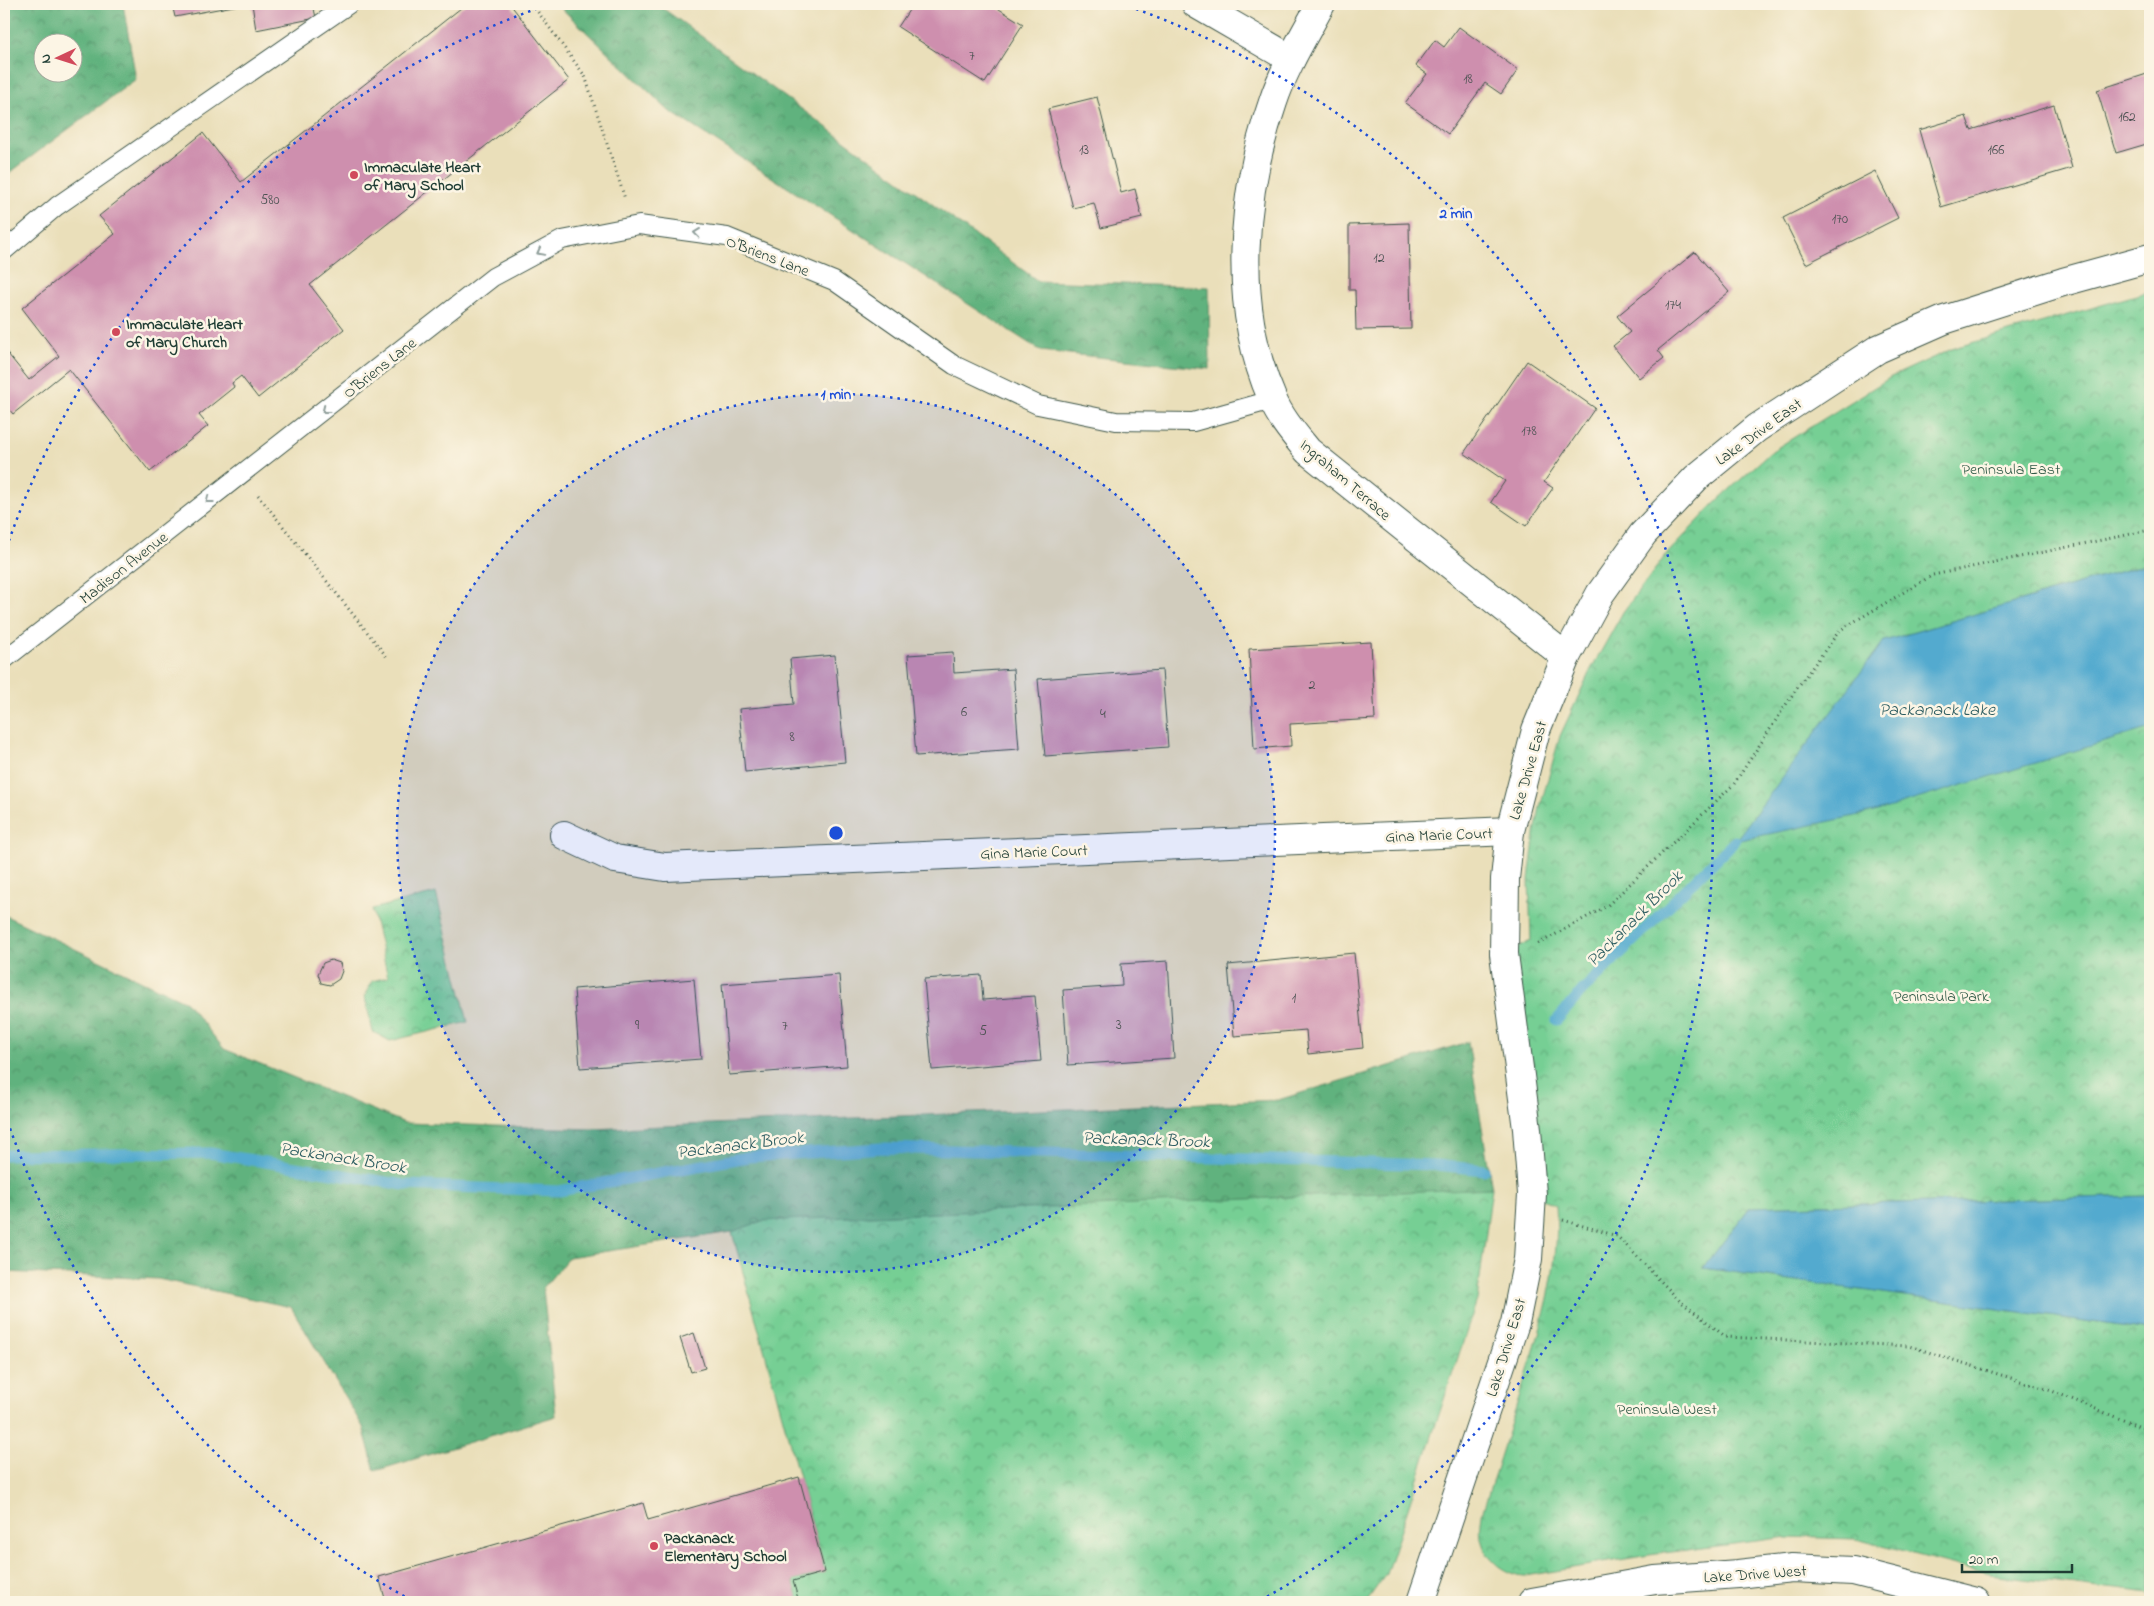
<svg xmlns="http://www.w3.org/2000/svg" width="2154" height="1606" font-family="'Indie Flower',sans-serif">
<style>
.forest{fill:url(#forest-crowns);stroke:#407859;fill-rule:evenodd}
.park{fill:url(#park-crowns);stroke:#4a8664}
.water{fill:#52aacf;stroke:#387482}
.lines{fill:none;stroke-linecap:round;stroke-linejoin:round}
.stream{stroke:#52aacf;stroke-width:11}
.building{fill:#ce8fae}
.service-casing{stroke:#3d5548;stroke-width:20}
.minor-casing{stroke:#3d5548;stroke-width:30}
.tertiary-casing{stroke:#3d5548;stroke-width:30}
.path{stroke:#3d5548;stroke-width:3;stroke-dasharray:1 4;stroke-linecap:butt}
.service{stroke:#fff;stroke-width:18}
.minor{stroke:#fff;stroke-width:28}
.tertiary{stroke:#fff;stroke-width:28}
.oneway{stroke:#8f9e9a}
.ring{fill:none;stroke:#1d4ed8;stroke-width:2.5;stroke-dasharray:2.5 5}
.poi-dot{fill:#d1495b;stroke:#fcf5e5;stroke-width:2}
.labels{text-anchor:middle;stroke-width:5;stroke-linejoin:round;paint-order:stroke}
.number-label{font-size:14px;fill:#4b5252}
.poi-label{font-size:16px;font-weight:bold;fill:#1f3d34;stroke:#fcf5e5;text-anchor:start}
.street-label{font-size:16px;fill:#1f3d34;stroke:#fcf5e5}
.park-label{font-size:16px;fill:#305a47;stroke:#fcf5e5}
.water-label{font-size:18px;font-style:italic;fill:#2e5e62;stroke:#fcf5e5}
.centre{fill:#1d4ed8;stroke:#fcf5e5;stroke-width:2.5}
.ring-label{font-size:15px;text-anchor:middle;font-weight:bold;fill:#1d4ed8;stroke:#fcf5e5;stroke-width:5;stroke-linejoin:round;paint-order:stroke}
</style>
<defs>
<pattern id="forest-crowns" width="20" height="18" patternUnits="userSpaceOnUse" patternTransform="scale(1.25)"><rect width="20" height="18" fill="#60b27e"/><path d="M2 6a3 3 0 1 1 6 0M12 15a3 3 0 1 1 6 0" fill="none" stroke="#4f9268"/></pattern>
<pattern id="park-crowns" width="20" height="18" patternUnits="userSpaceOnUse" patternTransform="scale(1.25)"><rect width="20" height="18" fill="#76cf94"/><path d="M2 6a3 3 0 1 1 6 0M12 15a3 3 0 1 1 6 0" fill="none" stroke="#60a97a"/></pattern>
</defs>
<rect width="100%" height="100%" fill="#fcf5e5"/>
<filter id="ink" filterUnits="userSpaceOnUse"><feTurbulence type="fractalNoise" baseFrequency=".02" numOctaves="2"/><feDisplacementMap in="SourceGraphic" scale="10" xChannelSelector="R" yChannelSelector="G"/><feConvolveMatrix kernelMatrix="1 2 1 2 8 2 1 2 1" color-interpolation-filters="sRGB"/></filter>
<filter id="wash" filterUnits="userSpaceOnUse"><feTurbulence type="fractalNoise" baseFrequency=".0096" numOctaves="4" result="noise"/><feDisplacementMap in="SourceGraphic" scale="20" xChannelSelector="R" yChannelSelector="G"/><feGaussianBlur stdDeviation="1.12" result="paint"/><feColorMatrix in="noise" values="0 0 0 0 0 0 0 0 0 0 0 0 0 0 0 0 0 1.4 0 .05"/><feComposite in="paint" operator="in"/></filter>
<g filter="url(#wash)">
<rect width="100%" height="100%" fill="#eadfba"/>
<g class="forest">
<path d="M4,4H123L136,79L4,177ZM42,42H72V72H42Z"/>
<path d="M557,4H657L1038,281L1209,287L1210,369L1041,351L669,111Z"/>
<path d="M4,915L186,1002L224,1049L405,1123L592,1129L1278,1100L1468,1042L1492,1188L762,1221L732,1232L569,1257L543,1288L556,1416L375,1471L363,1427L291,1307L158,1279L4,1272Z"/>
</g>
<g class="park">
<path d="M2150,291V563L1884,641L2150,718V1196L1750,1207L1704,1268L2150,1330V1593L1990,1574L1856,1539L1787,1537L1649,1555L1525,1576C1506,1575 1487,1561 1482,1542C1479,1533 1481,1523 1482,1514C1495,1473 1508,1432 1521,1391C1540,1333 1561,1269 1556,1206L1532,1194L1504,954L1531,941L1529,879L1535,833L1540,807L1560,736L1590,671L1623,612L1665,556L1717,501L1772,451L1891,377L1954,348Z"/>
<path d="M436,893L468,1022L390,1041L373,1032L365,997L372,981L388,977L372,909Z"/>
<path d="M1492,1188L1477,1300L1386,1574L1366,1602H799L793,1581L825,1572L732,1232L762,1221Z"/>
</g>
<g class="water">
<path d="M2150,563V728L1874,812L1735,841L1884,641Z"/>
<path d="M2150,1196V1330L1703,1268L1750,1207Z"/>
</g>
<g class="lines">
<g class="stream">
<path d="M1557,1020L1582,991L1735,841"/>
<path d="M4,1155L210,1153L404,1185L559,1191L748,1157L883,1148L1437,1165L1484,1170"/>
</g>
</g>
<g id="blocks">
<g class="building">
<path d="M172,4H239V5L175,17Z"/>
<path d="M252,4H313L316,18L256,30Z"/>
<path d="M466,4H510L569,80L310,285L344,329L258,398L241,376L232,383L234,387L199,415L208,426L150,472L69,369L13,414L4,403V349L29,380L59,356L22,308L115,234L99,216L203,133L241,182Z"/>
<path d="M913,4H991L1023,24L985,83L898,27Z"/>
<path d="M1459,27L1518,70L1501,94L1485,83L1448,134L1405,103L1427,74L1416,66L1435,40L1444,47Z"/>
<path d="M2150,73V143L2116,153L2097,90Z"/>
<path d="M1097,97L1121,193L1135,189L1142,218L1101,228L1094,203L1073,208L1048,109Z"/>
<path d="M2054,105L2072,168L1941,207L1919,130L1966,116L1971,130Z"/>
<path d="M1875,171L1898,218L1806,264L1783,218Z"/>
<path d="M1409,223L1411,329L1356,330L1355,290H1349V225Z"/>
<path d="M1695,252L1729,292L1658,350L1664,358L1639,378L1613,346L1630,332L1617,316Z"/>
<path d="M1527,361L1595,408L1544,482L1553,488L1526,526L1491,502L1505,481L1464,453Z"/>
<path d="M1371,642L1375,719L1290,724L1291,746L1254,749L1249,649Z"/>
<path d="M953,652L954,673L1013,669L1019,749L916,756L908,655Z"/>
<path d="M835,655L845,762L745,772L739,709L794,704L790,659Z"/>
<path d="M1162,670L1168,747L1045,756L1038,679Z"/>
<path d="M1354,953L1363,1048L1308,1054L1306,1030L1234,1036L1228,965Z"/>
<path d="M331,960L340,963L342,971L339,979L330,985L321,983L318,974L323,963Z"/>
<path d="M1168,961L1174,1058L1068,1065L1063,990L1122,986L1121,964Z"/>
<path d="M839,975L847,1066L729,1075L722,984Z"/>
<path d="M981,975L983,1000L1035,996L1041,1061L932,1070L924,979Z"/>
<path d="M694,979L701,1059L580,1068L574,989Z"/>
<path d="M694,1333L705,1368L691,1372L680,1338Z"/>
<path d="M799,1477L825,1572L793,1581L799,1602H386L379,1577L643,1503L648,1520Z"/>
</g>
</g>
</g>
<g filter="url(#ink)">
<use href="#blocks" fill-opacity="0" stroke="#3d5548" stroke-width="1"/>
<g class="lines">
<g class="service-casing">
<g id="service">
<path d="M4,251L57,206L349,4"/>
<path d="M4,660L493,277L562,240L639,225L727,237L834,281L954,365L1038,405L1116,421L1193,422L1272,400"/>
</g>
</g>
<g class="minor-casing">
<g id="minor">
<path d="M1196,4L1291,59"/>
<path d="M1321,4C1304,36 1284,68 1273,102C1241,194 1232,307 1272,398C1280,418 1295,435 1308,451L1566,657"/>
<path d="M564,835L615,859L665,867L1510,831"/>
</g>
</g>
<g class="tertiary-casing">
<g id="tertiary">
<path d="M1421,1602L1515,1323L1528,1259L1532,1194L1527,1129L1504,954L1505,879L1510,831L1536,730L1566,657L1600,594L1643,534L1696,478L1757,428L1878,349L1944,320L2063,282L2150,258"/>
<path d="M1532,1602L1655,1580L1738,1574L1792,1568L1853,1571L1976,1602"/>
</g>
</g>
<g class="path">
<path d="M532,4L585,76L625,199"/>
<path d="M258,495L387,657"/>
<path d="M1538,944L1607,906L1734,784L1797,688L1840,630L1933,575L2150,530"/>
<path d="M1563,1220L1617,1236L1680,1301L1726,1337L1909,1346L2052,1391L2150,1431"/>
</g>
<use href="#service" class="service"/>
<use href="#minor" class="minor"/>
<use href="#tertiary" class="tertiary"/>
</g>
<defs><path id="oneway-chevron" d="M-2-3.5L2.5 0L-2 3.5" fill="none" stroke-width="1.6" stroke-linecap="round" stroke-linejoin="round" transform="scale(1.25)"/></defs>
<g class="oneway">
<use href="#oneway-chevron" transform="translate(697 233) rotate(-173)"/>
<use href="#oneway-chevron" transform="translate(540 252) rotate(152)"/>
<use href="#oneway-chevron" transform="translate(325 410) rotate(142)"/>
<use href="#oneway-chevron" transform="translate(209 500) rotate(142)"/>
</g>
</g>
<circle cx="836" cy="833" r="439" fill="#1d4ed8" fill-opacity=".12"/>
<g class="ring">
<circle cx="836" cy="833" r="439"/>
<path d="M411 1600A877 877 0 0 1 4 1111M4 555A877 877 0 0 1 550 4M1122 4A877 877 0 0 1 1261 1600"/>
</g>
<g class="poi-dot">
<circle cx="354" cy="175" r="5"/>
<circle cx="116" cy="332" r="5"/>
<circle cx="654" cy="1546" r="5"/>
</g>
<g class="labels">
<g class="number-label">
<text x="972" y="60">7</text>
<text x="1468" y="83">18</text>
<text x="2127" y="121">162</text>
<text x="1084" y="154">13</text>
<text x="1996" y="154">166</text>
<text x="270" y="204">580</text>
<text x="1840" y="223">170</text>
<text x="1379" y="262">12</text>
<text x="1673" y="309">174</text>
<text x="1529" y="435">178</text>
<text x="1312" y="689">2</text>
<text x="964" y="716">6</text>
<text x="1103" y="718">4</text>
<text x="792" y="741">8</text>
<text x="1294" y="1002">1</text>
<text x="637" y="1029">9</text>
<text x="1119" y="1029">3</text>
<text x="785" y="1030">7</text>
<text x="983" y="1035">5</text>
</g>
<g class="poi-label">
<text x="364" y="172">Immaculate Heart<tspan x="364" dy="18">of Mary School</tspan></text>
<text x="126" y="329">Immaculate Heart<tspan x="126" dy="18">of Mary Church</tspan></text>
<text x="664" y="1543">Packanack<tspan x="664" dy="18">Elementary School</tspan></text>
</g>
<g class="street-label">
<text transform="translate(768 255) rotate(21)" y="6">O'Briens Lane</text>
<text transform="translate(379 367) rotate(-38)" y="6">O'Briens Lane</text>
<text transform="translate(1758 431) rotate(-36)" y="6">Lake Drive East</text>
<text transform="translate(1346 479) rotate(41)" y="6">Ingraham Terrace</text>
<text transform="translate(123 567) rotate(-38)" y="6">Madison Avenue</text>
<text transform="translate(1527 770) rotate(-74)" y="6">Lake Drive East</text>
<text transform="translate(1439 834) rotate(-2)" y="6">Gina Marie Court</text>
<text transform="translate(1034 851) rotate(-2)" y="6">Gina Marie Court</text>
<text transform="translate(1505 1347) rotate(-73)" y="6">Lake Drive East</text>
<text transform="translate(1755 1573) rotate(-4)" y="6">Lake Drive West</text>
</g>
<g class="park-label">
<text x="2011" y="474">Peninsula East</text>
<text x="1941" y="1001">Peninsula Park</text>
<text x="1667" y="1414">Peninsula West</text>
</g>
<g class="water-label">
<text x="1937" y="715">Packanack Lake</text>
<text transform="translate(1634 918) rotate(-45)" y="6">Packanack Brook</text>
<text transform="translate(1146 1139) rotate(2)" y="6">Packanack Brook</text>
<text transform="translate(740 1144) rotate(-7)" y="6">Packanack Brook</text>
<text transform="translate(343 1157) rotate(9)" y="6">Packanack Brook</text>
</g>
</g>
<circle cx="836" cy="833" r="8" class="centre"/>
<g class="ring-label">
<text x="1456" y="218">2 min</text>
<text x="836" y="399">1 min</text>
</g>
<rect width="2154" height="1606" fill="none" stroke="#fcf5e5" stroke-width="20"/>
<g transform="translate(58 58) rotate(266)"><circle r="24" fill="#fcf5e5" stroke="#a4ab9e"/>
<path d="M0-4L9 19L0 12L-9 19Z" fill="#d1495b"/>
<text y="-8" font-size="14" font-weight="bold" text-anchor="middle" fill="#1f3d34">N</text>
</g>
<path d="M1962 1564v8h110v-8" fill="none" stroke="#1f3d34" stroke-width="2.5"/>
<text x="1969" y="1564" font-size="15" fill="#1f3d34" stroke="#fcf5e5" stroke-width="4" paint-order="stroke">20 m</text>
</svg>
